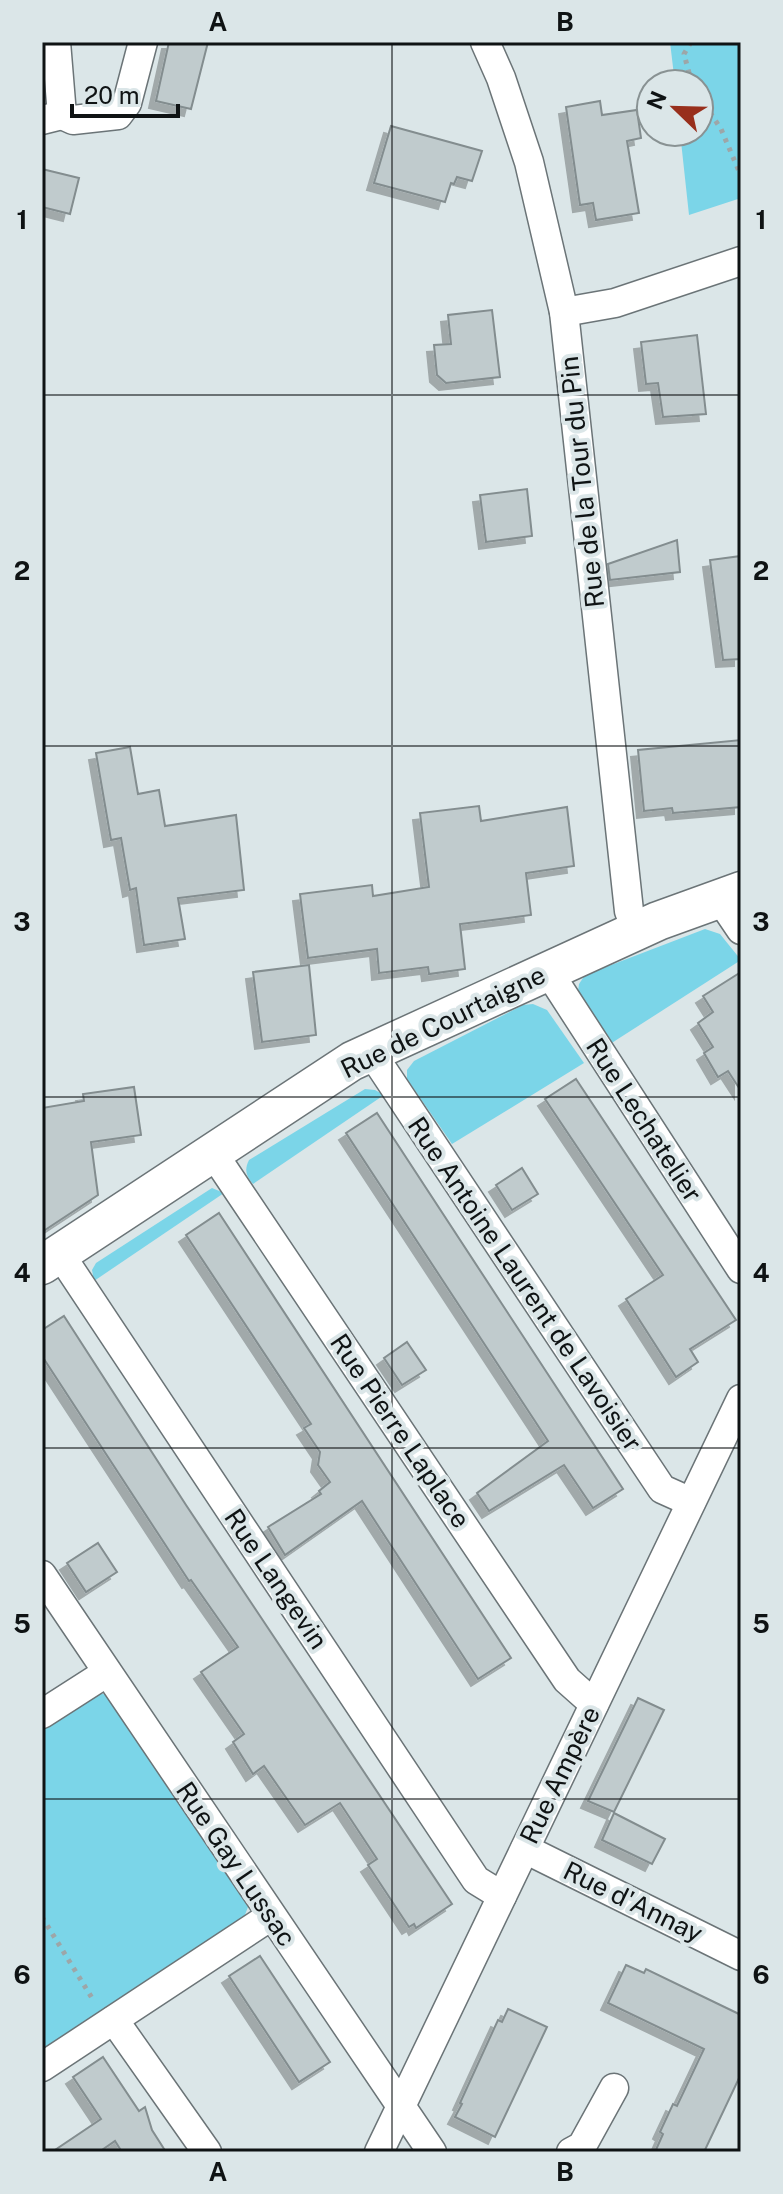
<svg xmlns="http://www.w3.org/2000/svg" width="783" height="2194" font-family="'Public Sans',sans-serif">
<style>
.green{fill:#7bd5e8}
.building{fill:#c0cbcd;stroke:#838d8f;stroke-width:2;filter:url(#shadow)}
.lines{fill:none;stroke-linecap:round;stroke-linejoin:round}
.street-casing{stroke:#6b7477;stroke-width:31}
.secondary-casing{stroke:#6b7477;stroke-width:41}
.path{stroke:#9da6a8;stroke-width:5;stroke-dasharray:4 6;stroke-linecap:butt}
.street{stroke:#fff;stroke-width:28}
.secondary{stroke:#fff;stroke-width:38}
.grid{fill:none;stroke:#0f1314;stroke-width:2;stroke-opacity:0.55}
.labels{text-anchor:middle;stroke-width:8;stroke-linejoin:round;paint-order:stroke}
.street-label{font-size:26px;fill:#0f1314;stroke:#dbe6e8}
.neatline{fill:none;stroke:#0f1314;stroke-width:3}
.grid-label{font-size:26px;text-anchor:middle;font-weight:bold;fill:#0f1314}
</style>
<defs>
<filter id="shadow"><feDropShadow dx="-7" dy="7" stdDeviation="0" flood-color="#0004"/></filter>
</defs>
<rect width="100%" height="100%" fill="#dbe6e8"/>
<g class="green">
<path d="M670,42H741V198L689,215L680,132H699V84H675Z"/>
<path d="M705,929L720,934L741,960L607,1046L577,999L579,984L585,975Z"/>
<path d="M533,1004L547,1010L584,1063L452,1144L407,1079V1070L414,1061L523,1005Z"/>
<path d="M365,1089L375,1090L384,1095L253,1184C246,1176 244,1170 249,1160Z"/>
<path d="M212,1188L224,1193L94,1281L92,1270L96,1263Z"/>
<path d="M94,1692L107,1695L245,1893L248,1907L243,1920L42,2055V1723Z"/>
</g>
<g class="building">
<path d="M169,42H208L191,109L156,101Z"/>
<path d="M600,101L602,115L637,110L641,138L627,141L639,213L596,220L593,203L580,205L566,107Z"/>
<path d="M391,126L482,151L472,181L457,177L454,184L451,183L445,202L374,183Z"/>
<path d="M42,169L79,178L70,214L42,207Z"/>
<path d="M492,310L500,377L446,383L437,375L434,345L451,344L448,315Z"/>
<path d="M697,335L706,414L663,417L658,383L646,384L641,342Z"/>
<path d="M527,489L532,536L486,542L480,495Z"/>
<path d="M677,540L680,572L610,580L608,564Z"/>
<path d="M741,556V659L723,660L710,560Z"/>
<path d="M741,740V807L673,813L672,808L644,811L638,750Z"/>
<path d="M130,747L138,794L159,790L165,826L236,815L244,890L178,898L185,939L144,945L136,888L130,890L121,838L111,840L96,753Z"/>
<path d="M479,806L481,821L567,807L574,866L526,873L531,915L460,924L465,969L429,974L428,967L379,973L377,949L308,958L300,894L372,885L373,896L429,887L420,813Z"/>
<path d="M309,965L316,1035L262,1042L253,972Z"/>
<path d="M741,972V1091L728,1071L718,1077L704,1053L713,1047L698,1023L713,1012L703,996Z"/>
<path d="M576,1079L736,1320L690,1349L698,1362L676,1377L626,1299L663,1275L545,1099Z"/>
<path d="M134,1087L141,1135L91,1142L98,1195L42,1232V1108L84,1101L83,1094Z"/>
<path d="M377,1113L623,1489L593,1508L564,1465L489,1511L477,1493L548,1441L346,1133Z"/>
<path d="M522,1168L538,1194L512,1210L496,1185Z"/>
<path d="M219,1213L511,1658L478,1679L362,1501L285,1555L268,1527L321,1494L319,1491L330,1482L318,1465L320,1452L304,1428L311,1424L186,1235Z"/>
<path d="M64,1316L186,1505L452,1904L416,1928L414,1924L409,1927L368,1865L377,1859L340,1803L305,1825L264,1766L253,1774L233,1742L244,1734L201,1672L238,1647L191,1580L189,1581L42,1356V1330Z"/>
<path d="M407,1342L426,1370L402,1385L384,1358Z"/>
<path d="M98,1543L117,1572L86,1592L67,1563Z"/>
<path d="M638,1698L664,1710L614,1812L588,1801Z"/>
<path d="M614,1813L665,1839L652,1864L602,1840Z"/>
<path d="M260,1956L330,2062L299,2082L229,1976Z"/>
<path d="M626,1965L644,1973L646,1969L741,2015V2074L704,2152H655L663,2134L660,2132L673,2104L677,2106L704,2049L608,2003Z"/>
<path d="M508,2009L547,2027L495,2137L455,2117L462,2104L460,2103L498,2020L502,2022Z"/>
<path d="M103,2057L139,2111L145,2107L152,2130L166,2152H122L115,2141L99,2152H52L101,2119L73,2077Z"/>
</g>
<g class="lines">
<g class="street-casing">
<g id="street">
<path d="M485,42L501,78L529,162L564,312L629,911L636,931"/>
<path d="M62,115L73,120L118,115L127,103L143,42"/>
<path d="M42,120L62,115L56,42"/>
<path d="M564,312L615,303L741,261"/>
<path d="M720,899L741,930"/>
<path d="M548,971L741,1269"/>
<path d="M371,1052L662,1489L691,1502"/>
<path d="M213,1153L567,1680L594,1704"/>
<path d="M60,1254L476,1880L502,1896"/>
<path d="M42,1575L432,2152"/>
<path d="M42,1714L106,1673"/>
<path d="M525,1849L741,1956"/>
<path d="M114,2020L207,2152"/>
<path d="M42,2067L271,1916"/>
<path d="M379,2152L741,1399"/>
<path d="M571,2152L582,2146L614,2088"/>
</g>
</g>
<g class="secondary-casing">
<path id="secondary" d="M42,1265L352,1061L658,921L741,891"/>
</g>
<g class="path">
<path d="M691,42L684,54L692,84"/>
<path d="M699,96L721,129L741,176"/>
<path d="M42,1917L92,1998"/>
</g>
<use href="#street" class="street"/>
<use href="#secondary" class="secondary"/>
</g>
<path class="grid" d="M392,42V2152M42,395H741M42,746H741M42,1097H741M42,1448H741M42,1799H741"/>
<g class="labels">
<g class="street-label">
<text transform="translate(582 482) rotate(-96)" y="9">Rue de la Tour du Pin</text>
<text transform="translate(443 1022) rotate(-26)" y="9">Rue de Courtaigne</text>
<text transform="translate(644 1120) rotate(57)" y="9">Rue Lechatelier</text>
<text transform="translate(525 1284) rotate(56)" y="9">Rue Antoine Laurent de Lavoisier</text>
<text transform="translate(400 1431) rotate(56)" y="9">Rue Pierre Laplace</text>
<text transform="translate(276 1579) rotate(56)" y="9">Rue Langevin</text>
<text transform="translate(560 1775) rotate(-64)" y="9">Rue Ampère</text>
<text transform="translate(236 1864) rotate(56)" y="9">Rue Gay Lussac</text>
<text transform="translate(633 1902) rotate(26)" y="9">Rue d'Annay</text>
</g>
</g>
<rect width="783" height="2194" fill="none" stroke="#dbe6e8" stroke-width="88"/>
<g transform="translate(675 108) rotate(293)"><circle r="38" fill="#dbe6e8" stroke="#899293" stroke-width="2"/>
<path d="M0-6L14 30L0 20L-14 30Z" fill="#982f1c"/>
<text y="-12" font-size="22" font-weight="bold" text-anchor="middle" fill="#0f1314">N</text>
</g>
<path d="M72 104v12h106v-12" fill="none" stroke="#0f1314" stroke-width="4"/>
<text x="84" y="104" font-size="24" fill="#0f1314" stroke="#dbe6e8" stroke-width="6" paint-order="stroke">20 m</text>
<rect x="44" y="44" width="695" height="2106" class="neatline"/>
<g class="grid-label">
<text x="218" y="31">A</text>
<text x="565" y="31">B</text>
<text x="22" y="229">1</text>
<text x="761" y="229">1</text>
<text x="22" y="580">2</text>
<text x="761" y="580">2</text>
<text x="22" y="931">3</text>
<text x="761" y="931">3</text>
<text x="22" y="1282">4</text>
<text x="761" y="1282">4</text>
<text x="22" y="1633">5</text>
<text x="761" y="1633">5</text>
<text x="22" y="1984">6</text>
<text x="761" y="1984">6</text>
<text x="218" y="2181">A</text>
<text x="565" y="2181">B</text>
</g>
</svg>
